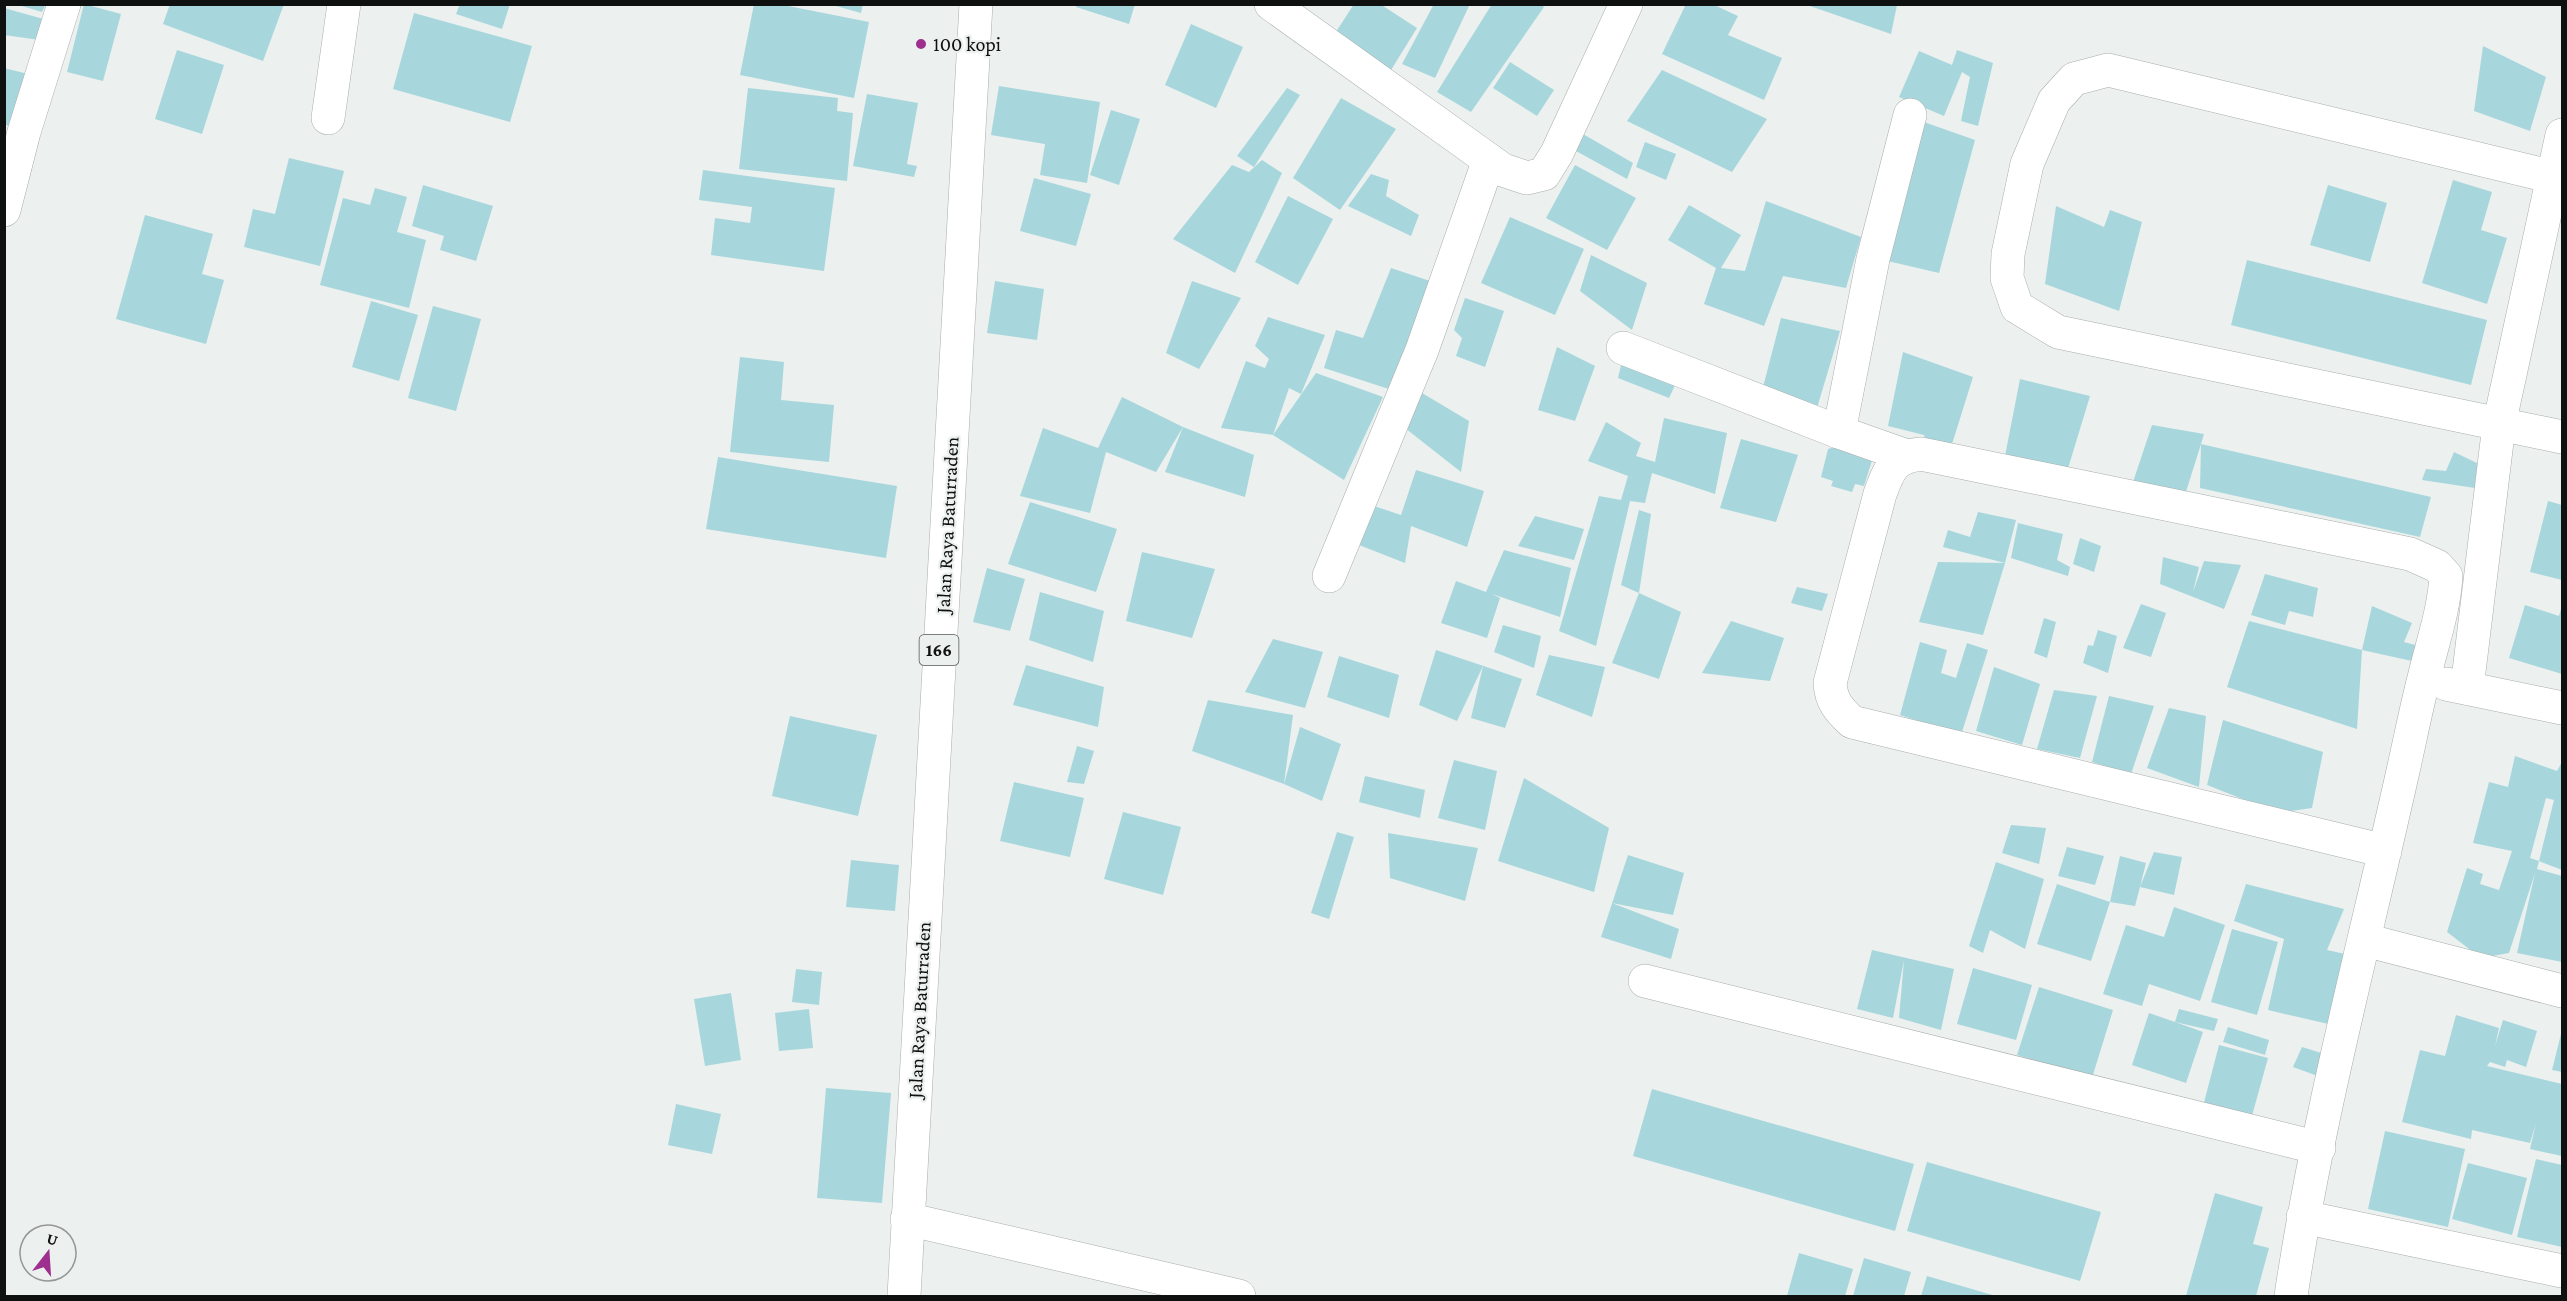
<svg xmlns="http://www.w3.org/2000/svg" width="2567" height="1301" font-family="'Crimson Pro',serif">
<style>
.building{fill:#a7d7dc}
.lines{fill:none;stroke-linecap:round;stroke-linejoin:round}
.street-casing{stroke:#a9adac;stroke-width:34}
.primary-casing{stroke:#a9adac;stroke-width:34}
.street{stroke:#fff;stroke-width:33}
.primary{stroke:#fff;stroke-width:33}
.poi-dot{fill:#9f2f8e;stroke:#ecf0ef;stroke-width:2}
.labels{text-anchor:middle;stroke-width:4.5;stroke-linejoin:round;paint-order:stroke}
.shield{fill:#ecf0ef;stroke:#515453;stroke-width:1.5}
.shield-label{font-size:18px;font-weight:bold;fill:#0f1110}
.poi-label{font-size:20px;fill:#0f1110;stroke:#ecf0ef;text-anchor:start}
.street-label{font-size:20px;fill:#0f1110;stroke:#ecf0ef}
</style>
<rect width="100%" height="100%" fill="#ecf0ef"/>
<g class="building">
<path d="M15,4H46L42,12Z"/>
<path d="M84,4L121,14L103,81L67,72Z"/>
<path d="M170,4H284L263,61L163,24Z"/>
<path d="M460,4H510L502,29L456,14Z"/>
<path d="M754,4H778L869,22L854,98L740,75Z"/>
<path d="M829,4H863L861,13Z"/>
<path d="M1077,4H1135L1129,24L1076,7Z"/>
<path d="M1354,4H1380L1417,28L1391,70L1334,35Z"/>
<path d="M1434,4H1470L1435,78L1402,64Z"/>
<path d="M1492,4H1540L1544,7L1471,112L1437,92Z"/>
<path d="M1686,4H1712L1738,16L1728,35L1782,58L1764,100L1662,54Z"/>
<path d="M1807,5H1897L1891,34Z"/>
<path d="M4,8L47,20L40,40L4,35Z"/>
<path d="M414,13L532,46L510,122L393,89Z"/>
<path d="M1191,24L1243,47L1216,108L1165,85Z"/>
<path d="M2483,46L2546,77L2530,131L2474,111Z"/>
<path d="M177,50L224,65L202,134L155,119Z"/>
<path d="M1957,50L1993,63L1978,126L1961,121L1970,77L1962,72L1944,116L1899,97L1919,51L1952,65Z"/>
<path d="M1510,62L1554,90L1537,116L1493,88Z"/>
<path d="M4,68L32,75L15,129L4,124Z"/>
<path d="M1662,70L1767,119L1732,172L1627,121Z"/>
<path d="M999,86L1100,102L1087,183L1040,175L1045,144L991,135Z"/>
<path d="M748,88L838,98L837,111L853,113L847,181L739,169Z"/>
<path d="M1287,88L1300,95L1254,167L1237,156Z"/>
<path d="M867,94L918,103L907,164L917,166L914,177L853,166Z"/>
<path d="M1341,98L1396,129L1340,210L1293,178Z"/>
<path d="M1111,110L1140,119L1119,185L1090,175Z"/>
<path d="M1921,121L1975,140L1939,273L1879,259Z"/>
<path d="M1583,134L1633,163L1627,179L1576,151Z"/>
<path d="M1645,142L1676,154L1666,180L1636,167Z"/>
<path d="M289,158L344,171L320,266L244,247L253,209L275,214Z"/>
<path d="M1262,160L1282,173L1235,273L1173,239L1232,165L1249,172Z"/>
<path d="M1575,165L1636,198L1607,250L1546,218Z"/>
<path d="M703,170L835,188L824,271L711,255L715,218L750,223L752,207L699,200Z"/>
<path d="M1371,174L1389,180L1386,196L1419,215L1411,236L1348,206Z"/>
<path d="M1034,178L1091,194L1076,246L1020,231Z"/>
<path d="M2453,180L2492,192L2481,230L2507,238L2487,304L2422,283Z"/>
<path d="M423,185L493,206L476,261L440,250L444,236L412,226Z"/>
<path d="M2328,185L2387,203L2370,262L2310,245Z"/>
<path d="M375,188L407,197L397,232L426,240L409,308L320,285L343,198L370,205Z"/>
<path d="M1288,196L1333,219L1298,285L1255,262Z"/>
<path d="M1766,201L1861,237L1846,288L1783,276L1764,326L1704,304L1716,268L1668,240L1689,205L1741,235L1721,268L1745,271Z"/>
<path d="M2056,206L2104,227L2110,210L2142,222L2119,311L2045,284Z"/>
<path d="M145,215L213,234L202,274L224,280L206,344L116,319Z"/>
<path d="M1510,217L1584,249L1555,315L1481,283Z"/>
<path d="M1591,255L1647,283L1632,330L1580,291Z"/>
<path d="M2247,260L2487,320L2471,385L2231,325Z"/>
<path d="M1391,268L1436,283L1392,390L1324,368L1336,330L1363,338Z"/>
<path d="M995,281L1044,289L1037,340L987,333Z"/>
<path d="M1192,281L1241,298L1199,369L1166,353Z"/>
<path d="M1465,298L1504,311L1485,367L1456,356L1462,338L1454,330Z"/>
<path d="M371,301L418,315L399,381L352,367Z"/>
<path d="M433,306L481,319L456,411L408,398Z"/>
<path d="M1268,317L1325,335L1301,394L1289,388L1273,435L1221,428L1246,361L1265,368L1269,359L1255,346Z"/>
<path d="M1781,318L1840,331L1817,408L1762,391Z"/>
<path d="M1557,347L1595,366L1575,421L1538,410Z"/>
<path d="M1903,352L1973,377L1948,457L1929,451L1924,435L1888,426Z"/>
<path d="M740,357L784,362L781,400L834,405L829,462L730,452Z"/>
<path d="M1622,361L1678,379L1669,398L1618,378Z"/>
<path d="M1316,373L1383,397L1344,480L1273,435Z"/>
<path d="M2020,379L2090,396L2066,475L2005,456Z"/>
<path d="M1417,390L1469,421L1461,472L1405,428Z"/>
<path d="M1122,397L1183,427L1156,472L1106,452L1090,513L1020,496L1043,428L1098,448Z"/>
<path d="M1664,418L1727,433L1715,494L1652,473L1645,503L1630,501L1596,646L1559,631L1599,496L1621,500L1628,476L1588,461L1606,422L1641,443L1636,456L1655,462Z"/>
<path d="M2152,425L2204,434L2201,444L2431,497L2420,537L2200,488L2201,444L2184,498L2133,482Z"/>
<path d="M1183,427L1254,455L1245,497L1165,472Z"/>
<path d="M1741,439L1798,455L1776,522L1720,508Z"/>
<path d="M1853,441L1875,451L1864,486L1855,484L1852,492L1831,486L1833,481L1821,477L1828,449Z"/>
<path d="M2454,452L2481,465L2475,488L2422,480L2426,469L2446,471Z"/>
<path d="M718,457L897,486L886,558L706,529Z"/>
<path d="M1416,470L1484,491L1467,547L1411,526L1405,563L1359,545L1371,505L1401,515Z"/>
<path d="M2548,501L2562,505V580L2530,572Z"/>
<path d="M1030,502L1117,529L1096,592L1008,564Z"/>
<path d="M1639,510L1651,514L1639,593L1681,612L1659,679L1612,663L1639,593L1621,585Z"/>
<path d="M1978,512L2016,520L2005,563L1983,635L1919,622L1938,562L2005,563L1943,547L1948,530L1970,537Z"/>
<path d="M1535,516L1584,529L1574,560L1518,546Z"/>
<path d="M2018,523L2063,534L2057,560L2070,567L2068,576L2011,558Z"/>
<path d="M2080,538L2101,546L2094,572L2073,564Z"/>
<path d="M1504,550L1571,568L1560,617L1492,594L1500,598L1487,638L1441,623L1456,581L1486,592Z"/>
<path d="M1142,552L1215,569L1192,638L1126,621Z"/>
<path d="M2163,557L2199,567L2193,592L2204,561L2241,565L2224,609L2160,584Z"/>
<path d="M987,568L1025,579L1010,631L973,622Z"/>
<path d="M2265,574L2318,588L2313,617L2289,611L2285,625L2251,615Z"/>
<path d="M1797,587L1828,594L1822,611L1791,603Z"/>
<path d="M1040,592L1104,611L1093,662L1029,640Z"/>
<path d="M2141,604L2166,613L2151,657L2123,648Z"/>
<path d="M2525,605L2559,616L2562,605V674L2509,658Z"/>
<path d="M2372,606L2412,623L2404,642L2426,648L2421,663L2362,650Z"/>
<path d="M2044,618L2056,622L2047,658L2034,653Z"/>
<path d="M1731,621L1784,638L1770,681L1702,673Z"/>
<path d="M2249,621L2362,650L2357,729L2227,687Z"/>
<path d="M1503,625L1541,636L1534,668L1494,652Z"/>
<path d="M2098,630L2117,636L2108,673L2083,663L2088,645L2093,646Z"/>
<path d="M1273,639L1323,652L1305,708L1245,692Z"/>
<path d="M1920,642L1947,650L1941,673L1956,678L1967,643L1988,650L1961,735L1900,715Z"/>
<path d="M1436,650L1522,679L1505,728L1471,718L1483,666L1457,721L1419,705Z"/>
<path d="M1549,655L1605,667L1592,717L1536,695Z"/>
<path d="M1339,656L1399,675L1389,718L1327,697Z"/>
<path d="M1026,665L1104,687L1098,727L1013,705Z"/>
<path d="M1994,667L2040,684L2022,745L1976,731Z"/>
<path d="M2054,690L2097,696L2080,758L2037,749Z"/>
<path d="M2109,696L2154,706L2131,774L2092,762Z"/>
<path d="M1208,700L1293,715L1284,784L1192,751Z"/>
<path d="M2169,708L2206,716L2199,787L2147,768Z"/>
<path d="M790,716L877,735L858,816L772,796Z"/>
<path d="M2223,720L2323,752L2312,808L2278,813L2207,785Z"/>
<path d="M1300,727L1341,744L1322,801L1284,784Z"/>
<path d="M1077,746L1094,751L1084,784L1067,782Z"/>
<path d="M2515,756L2557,771L2562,762V870L2539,861L2554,800L2546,798L2530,858L2539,861L2537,869L2562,876V962L2517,953L2535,873L2509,953L2481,958L2447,932L2467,868L2483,874L2480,884L2499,890L2512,851L2473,843L2489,782L2508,787Z"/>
<path d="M1454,760L1497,771L1485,830L1438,818Z"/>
<path d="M1365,776L1425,790L1420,818L1359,802Z"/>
<path d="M1524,778L1609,828L1594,892L1498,861Z"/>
<path d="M1014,782L1084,798L1070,857L1000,841Z"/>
<path d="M1123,812L1181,827L1163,895L1104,879Z"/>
<path d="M2011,825L2046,828L2039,864L2002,853Z"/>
<path d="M1337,832L1354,837L1329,919L1311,913Z"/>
<path d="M1388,833L1478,848L1465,901L1390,878Z"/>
<path d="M2067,847L2104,856L2095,885L2058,876Z"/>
<path d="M2154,852L2182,857L2174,895L2140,887L2135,906L2110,902L2120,856L2146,863L2140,887Z"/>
<path d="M1628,855L1684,873L1673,915L1612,903L1679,929L1671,959L1601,937Z"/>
<path d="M851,860L899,865L895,911L846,907Z"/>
<path d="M1996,862L2044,879L2025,949L1990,930L1983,953L1969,946Z"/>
<path d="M2057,884L2110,902L2091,961L2037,944Z"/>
<path d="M2246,884L2344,909L2327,950L2354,956L2337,1026L2268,1010L2284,939L2234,921Z"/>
<path d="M2174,907L2225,925L2200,1001L2149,984L2142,1006L2103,994L2126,925L2164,937Z"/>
<path d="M2232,929L2278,942L2257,1015L2211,1002Z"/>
<path d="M1872,950L1954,969L1941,1030L1899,1018L1904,960L1893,1018L1857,1009Z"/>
<path d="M1973,968L2032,985L2016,1040L1957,1024Z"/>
<path d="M796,969L822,972L819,1005L792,1002Z"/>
<path d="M2039,987L2113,1010L2092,1078L2017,1055Z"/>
<path d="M731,993L741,1060L705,1066L694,999Z"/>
<path d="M809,1009L813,1048L779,1051L775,1013Z"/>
<path d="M2179,1009L2218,1019L2214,1031L2175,1022L2203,1032L2186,1083L2132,1065L2149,1013L2175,1022Z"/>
<path d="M2456,1015L2499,1028L2495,1046L2503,1020L2537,1031L2526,1067L2507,1060L2505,1067L2490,1062L2487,1066L2562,1084V1156L2530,1149L2536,1123L2530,1143L2472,1130L2471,1139L2402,1122L2420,1050L2445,1056Z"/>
<path d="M2228,1027L2269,1040L2265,1055L2223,1042Z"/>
<path d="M2562,1030V1072L2552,1070Z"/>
<path d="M2219,1045L2268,1058L2250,1123L2202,1110Z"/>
<path d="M2302,1047L2331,1056L2326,1079L2293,1067Z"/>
<path d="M826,1088L891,1093L882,1203L817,1198Z"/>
<path d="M1652,1089L1914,1164L1895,1231L1633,1156Z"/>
<path d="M676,1104L721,1114L712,1154L668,1145Z"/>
<path d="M2385,1131L2465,1149L2448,1227L2368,1209Z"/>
<path d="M2536,1159L2562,1165V1247L2517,1237Z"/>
<path d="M1927,1162L2101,1212L2080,1281L1907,1231Z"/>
<path d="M2468,1163L2527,1178L2512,1235L2452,1219Z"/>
<path d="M2215,1193L2263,1207L2253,1244L2269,1248L2256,1296H2186Z"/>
<path d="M1799,1253L1853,1269L1845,1296H1787Z"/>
<path d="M1864,1258L1911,1272L1904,1296H1853Z"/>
<path d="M1927,1276L1996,1296H1921Z"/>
</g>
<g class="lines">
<g class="street-casing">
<g id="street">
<path d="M1271,4L1503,170L1527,178L1544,174L1557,153L1626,4"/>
<path d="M328,118L344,4"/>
<path d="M2562,179L2108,70L2074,79L2054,101L2027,164L2008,254L2007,278L2017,307L2058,332L2562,437"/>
<path d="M4,210L24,132L64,4"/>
<path d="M1623,348L1839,432"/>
<path d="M1904,455L1839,432L1873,259L1910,115"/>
<path d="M1329,576L1422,350L1489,160"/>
<path d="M2446,684L2562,708"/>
<path d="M2467,688L2499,425L2562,135"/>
<path d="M2365,940L2562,991"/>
<path d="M1645,981L2319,1148"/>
<path d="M2303,1217L2562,1271"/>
<path d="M907,1219L1239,1296"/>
<path d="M2291,1296C2317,1120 2364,946 2403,771C2410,740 2416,709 2424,678C2432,644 2444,611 2446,576L2437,566L2410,554L1921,454C1893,457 1889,470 1880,494L1830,683C1831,701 1839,710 1852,722L2385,851"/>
</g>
</g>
<g class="primary-casing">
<path id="primary" d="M904,1296L976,4"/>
</g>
<use href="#street" class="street"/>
<use href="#primary" class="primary"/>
</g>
<circle class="poi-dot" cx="921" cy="44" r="6"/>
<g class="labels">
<rect class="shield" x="919.5" y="635" width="39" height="30" rx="4.5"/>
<g class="shield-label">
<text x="939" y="656">166</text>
</g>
<g class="poi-label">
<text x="933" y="51">100 kopi</text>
</g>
<g class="street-label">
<text transform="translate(947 525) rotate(-87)" y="7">Jalan Raya Baturraden</text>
<text transform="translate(919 1010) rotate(-87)" y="7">Jalan Raya Baturraden</text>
</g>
</g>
<rect width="2567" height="1301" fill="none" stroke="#0f1110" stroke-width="12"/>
<g transform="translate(48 1253) rotate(17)"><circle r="28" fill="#ecf0ef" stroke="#949796" stroke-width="1.5"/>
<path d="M0-4.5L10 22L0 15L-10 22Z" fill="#9f2f8e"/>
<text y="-9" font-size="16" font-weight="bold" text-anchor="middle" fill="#0f1110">U</text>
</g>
</svg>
